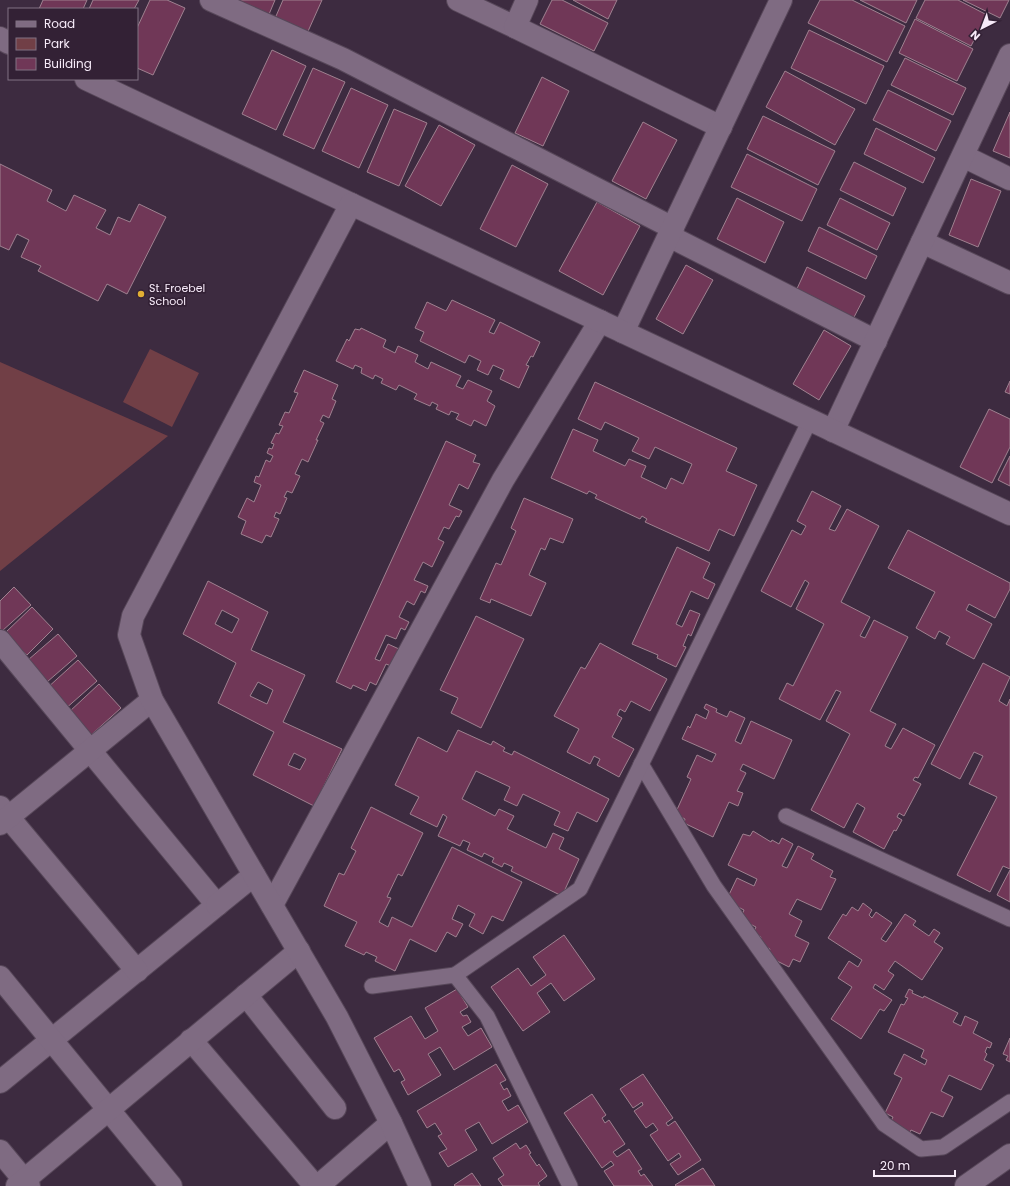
<svg xmlns="http://www.w3.org/2000/svg" width="1010" height="1186" font-family="Poppins,sans-serif">
<style>
.green{fill:#713f46}
.building{fill:#703757;stroke:#9f8190;fill-rule:evenodd}
.lines{fill:none;stroke-linecap:round;stroke-linejoin:round}
.lane-casing{stroke:#574759;stroke-width:17}
.street-casing{stroke:#574759;stroke-width:24}
.lane{stroke:#7f6b82;stroke-width:15}
.street{stroke:#7f6b82;stroke-width:22}
.poi-dot{fill:#e2af34;stroke:#332135;stroke-width:1.5}
.labels{text-anchor:middle;stroke-width:3.5;stroke-linejoin:round;paint-order:stroke}
.poi-label{font-size:11px;fill:#f7ebf9;stroke:#332135;text-anchor:start}
</style>
<rect width="100%" height="100%" fill="#3d2b40"/>
<g class="green">
<path d="M150,349L199,373L172,427L123,402Z"/>
<path d="M0,362L168,436L0,571Z"/>
</g>
<g class="building">
<path d="M43,0H87L83,9H39Z"/>
<path d="M93,0H139L134,9H89Z"/>
<path d="M150,0H167L185,8L153,75L137,68V28Z"/>
<path d="M239,0H275L267,19L236,6Z"/>
<path d="M283,0H322L305,38L273,23Z"/>
<path d="M552,0H562L608,23L594,51L540,24Z"/>
<path d="M573,0H617L608,19Z"/>
<path d="M820,0H852L905,26L887,62L808,23Z"/>
<path d="M860,0H917L906,23Z"/>
<path d="M925,0H958L987,15L971,46L916,18Z"/>
<path d="M963,0H1009L1000,18Z"/>
<path d="M915,19L973,49L957,81L899,53Z"/>
<path d="M809,30L884,66L866,104L791,68Z"/>
<path d="M272,50L306,66L276,130L242,114Z"/>
<path d="M905,58L966,88L953,115L891,85Z"/>
<path d="M313,68L345,82L314,149L283,135Z"/>
<path d="M785,71L855,109L835,145L766,107Z"/>
<path d="M542,77L569,91L543,146L515,133Z"/>
<path d="M351,88L388,105L359,168L322,151Z"/>
<path d="M888,90L951,121L936,151L873,120Z"/>
<path d="M394,109L427,123L399,186L367,172Z"/>
<path d="M1010,112V158L993,151Z"/>
<path d="M763,116L835,151L818,185L747,149Z"/>
<path d="M643,122L677,140L646,199L612,181Z"/>
<path d="M439,125L475,145L441,206L405,186Z"/>
<path d="M876,128L935,158L923,183L864,154Z"/>
<path d="M747,154L817,189L802,221L731,187Z"/>
<path d="M854,162L906,188L893,216L840,190Z"/>
<path d="M0,164L52,190L47,201L66,211L74,195L106,210L96,228L110,235L118,217L130,222L139,204L166,217L127,294L107,284L98,301L38,271L41,266L21,257L29,240L17,234L9,250L0,246Z"/>
<path d="M512,165L548,184L516,247L480,229Z"/>
<path d="M971,179L1001,191L978,247L949,235Z"/>
<path d="M737,198L784,222L765,263L717,239Z"/>
<path d="M840,198L890,223L877,250L827,225Z"/>
<path d="M597,202L640,226L603,295L559,271Z"/>
<path d="M819,227L877,256L866,279L808,251Z"/>
<path d="M686,265L713,280L683,334L656,319Z"/>
<path d="M807,267L865,296L852,321L795,293Z"/>
<path d="M452,300L495,320L489,332L494,334L500,322L540,342L533,357L531,356L526,365L529,366L519,388L500,379L504,370L493,365L488,375L477,370L481,361L469,355L465,363L420,341L424,332L415,328L427,302L446,311Z"/>
<path d="M361,328L386,340L383,347L395,353L398,346L418,355L415,362L428,369L431,362L461,376L456,386L463,389L468,380L492,391L487,401L495,406L486,426L474,420L471,426L456,419L459,414L451,411L449,415L436,409L438,405L432,402L430,406L414,399L417,394L399,385L396,390L381,383L383,379L375,375L373,379L361,373L362,368L355,365L353,369L336,361L347,339L349,341L355,329L360,330Z"/>
<path d="M824,330L851,346L819,400L793,384Z"/>
<path d="M304,370L338,385L332,399L336,401L329,418L323,415L320,421L324,423L316,440H318L308,462L302,459L295,474L300,476L292,493L287,491L284,497L287,498L280,514L276,512L274,517L279,519L271,537L266,535L262,543L241,534L246,521L238,517L247,498L254,502L261,485L254,482L256,476L259,477L266,460L270,462L273,456L267,453L269,448L272,449L274,444L271,443L276,433L279,434L283,426L279,425L285,412L289,413L298,393L294,392Z"/>
<path d="M1010,381V394L1005,392Z"/>
<path d="M595,382L737,448L726,471L757,485L734,536L719,529L709,551L645,522L647,519L642,516L640,519L595,498L597,495L589,491L587,494L551,478L573,429L598,440L593,451L625,466L629,459L646,466L641,477L666,489L671,478L683,484L692,464L655,447L649,459L632,451L639,438L605,422L601,430L578,419Z"/>
<path d="M989,409L1010,419V447L992,483L960,467Z"/>
<path d="M446,441L476,455L473,462L480,464L468,489L459,484L449,505L462,511L459,517L456,516L449,529L444,527L438,539L444,542L432,567L423,562L414,580L428,586L425,593L421,591L414,605L407,601L399,617L409,622L405,630L401,628L396,639L386,635L375,659L380,661L388,644L399,649L391,666L386,664L376,685L370,682L366,691L353,685L351,689L336,682Z"/>
<path d="M1010,456V486L998,480Z"/>
<path d="M812,491L841,506L829,529L835,531L847,509L879,526L841,602L870,617L860,636L865,638L874,620L908,637L870,711L896,724L885,746L891,749L903,728L935,745L918,778L915,777L913,780L921,784L904,816L899,813L897,817L902,820L896,831L894,830L884,849L853,832L865,808L857,803L844,828L811,810L850,734L826,721L841,692L836,690L820,720L779,699L787,683L793,686L824,624L796,609L809,583L805,580L791,607L761,591L792,530L801,535L806,526L797,521Z"/>
<path d="M524,498L573,519L563,543L550,538L545,550L541,548L529,575L546,583L531,616L491,599L490,603L480,599L496,563L501,565L516,531L511,528Z"/>
<path d="M908,530L1010,583V589L995,618L969,604L966,610L992,624L974,659L946,644L950,637L939,631L935,639L916,628L935,592L888,568Z"/>
<path d="M677,547L710,563L703,578L715,584L708,599L691,591L676,624L682,627L690,610L700,614L691,636L688,634L683,646L686,647L676,667L657,658L658,655L632,644Z"/>
<path d="M208,581L268,612L251,650L305,675L283,722L342,749L314,806L253,775L274,732L218,703L236,663L183,634ZM222,610L239,619L232,633L215,624ZM258,682L273,690L267,704L250,696ZM294,753L306,759L300,770L288,765Z"/>
<path d="M14,587L31,605L2,631L0,629V601Z"/>
<path d="M32,607L53,629L27,655L5,633Z"/>
<path d="M476,616L524,639L481,728L451,713L458,698L440,690Z"/>
<path d="M58,634L77,656L47,682L28,660Z"/>
<path d="M600,643L667,679L650,711L631,701L625,712L620,709L617,715L622,718L612,737L634,749L619,777L597,765L600,759L594,756L590,764L567,752L579,729L554,716L581,667L585,669Z"/>
<path d="M78,660L97,681L64,710L46,689Z"/>
<path d="M983,663L1010,677L999,701L1007,706L1010,699V869L1003,866L990,892L957,875L997,797L969,784L983,756L974,752L960,779L931,764Z"/>
<path d="M99,684L121,708L91,735L69,712Z"/>
<path d="M706,704L717,709L716,712L727,717L730,711L745,718L735,741L741,744L751,721L792,740L774,779L743,764L740,770L746,773L737,791L743,793L738,806L729,802L713,837L684,823L685,819L675,814L691,779L687,777L697,755L712,762L716,754L682,739L688,726L690,728L696,714L706,719L709,711L704,708Z"/>
<path d="M458,730L491,745L493,741L505,748L503,751L512,755L514,751L609,799L597,822L577,812L568,831L554,825L560,812L523,794L517,806L504,800L510,787L476,771L462,799L495,816L499,809L514,816L507,829L546,848L553,833L564,838L559,849L579,859L562,896L511,871L513,867L504,863L502,867L492,862L494,858L484,853L482,857L467,850L470,843L463,840L460,846L438,836L447,817L443,814L437,827L410,814L419,797L395,785L418,737L447,752Z"/>
<path d="M371,807L423,833L402,876L398,874L387,897L391,898L379,922L388,927L392,917L412,927L452,847L522,882L503,921L492,916L483,934L469,926L475,914L458,905L452,919L463,924L456,937L447,932L436,952L410,939L395,971L375,961L377,957L366,952L364,955L345,946L357,922L324,906L339,873L344,875L356,851L351,848Z"/>
<path d="M753,831L771,842L772,840L779,844L782,838L793,844L782,866L787,868L798,846L814,854L811,859L833,871L830,877L836,879L821,910L797,899L789,914L802,921L795,936L809,943L800,962L793,959L789,967L767,956L770,949L758,943L761,937L753,933L756,927L740,919L744,910L726,901L737,878L754,886L757,879L728,865L743,834L750,836Z"/>
<path d="M1010,870V902L997,895Z"/>
<path d="M863,903L872,910L869,915L872,918L876,912L892,923L881,939L886,942L905,914L916,921L913,925L929,936L934,929L940,933L934,942L943,948L922,980L895,961L888,971L894,975L884,990L875,984L873,988L892,1000L884,1011L880,1009L861,1039L831,1019L852,987L838,978L849,961L858,967L862,960L828,938L843,914L846,916L852,907L858,911Z"/>
<path d="M564,935L595,979L564,1001L551,983L537,993L550,1012L523,1031L491,987L518,968L531,986L546,975L533,957Z"/>
<path d="M457,989L468,1007L460,1012L463,1016L467,1015L471,1022L462,1027L468,1036L481,1028L492,1047L454,1070L440,1047L428,1054L441,1075L408,1095L401,1082L405,1080L399,1069L394,1072L374,1038L411,1016L425,1039L438,1031L425,1008Z"/>
<path d="M909,989L913,991L912,993L923,998L924,996L958,1013L953,1022L961,1026L965,1016L978,1022L973,1033L992,1043L990,1048L987,1047L985,1052L987,1054L984,1060L994,1065L981,1090L949,1075L941,1091L953,1097L943,1117L931,1112L920,1134L911,1130L909,1134L891,1121L893,1117L885,1113L902,1078L894,1074L904,1054L925,1065L927,1060L921,1057L924,1050L888,1032L901,1004L904,1005L908,998L905,997Z"/>
<path d="M1010,1038V1062L1006,1060L1008,1056L1003,1054Z"/>
<path d="M496,1064L506,1080L500,1083L504,1090L507,1088L511,1096L502,1101L508,1111L518,1105L528,1122L492,1144L479,1122L465,1130L477,1150L448,1167L439,1153L447,1149L438,1136L442,1134L435,1123L427,1128L417,1111Z"/>
<path d="M643,1074L673,1118L666,1123L668,1126L675,1121L701,1160L678,1175L670,1164L681,1157L679,1153L668,1161L650,1135L658,1130L653,1123L646,1128L634,1111L643,1105L642,1102L633,1108L620,1089Z"/>
<path d="M592,1094L606,1115L602,1118L605,1123L609,1120L625,1144L613,1152L617,1157L629,1149L642,1169L638,1171L641,1176L644,1174L653,1186H614L604,1171L614,1165L611,1161L602,1168L564,1113Z"/>
<path d="M516,1143L520,1149L526,1145L531,1153L529,1154L537,1166L539,1164L547,1176L538,1183L540,1186H503L498,1179L504,1175L493,1158Z"/>
<path d="M703,1168L715,1186H676L675,1185Z"/>
<path d="M472,1173L481,1186H455L454,1185Z"/>
</g>
<g class="lines">
<g class="lane-casing">
<g id="lane">
<path d="M641,764L714,886L884,1124L921,1149L943,1147L1010,1102"/>
<path d="M786,816L1010,919"/>
<path d="M455,975L580,889L810,420"/>
<path d="M372,986L455,975L487,1016L570,1186"/>
</g>
</g>
<g class="street-casing">
<g id="street">
<path d="M211,0L343,59L673,228"/>
<path d="M458,0L515,27"/>
<path d="M527,0L515,27L721,127"/>
<path d="M0,38L9,43"/>
<path d="M86,79L351,204"/>
<path d="M963,156L1010,179"/>
<path d="M669,236L876,341"/>
<path d="M922,242L1010,283"/>
<path d="M623,332L781,0"/>
<path d="M833,431L1010,55"/>
<path d="M0,641L217,905L0,1082"/>
<path d="M0,807L137,971"/>
<path d="M0,824L152,700"/>
<path d="M217,905L254,875"/>
<path d="M272,905L503,480L600,321"/>
<path d="M0,977L171,1186"/>
<path d="M246,995L335,1108"/>
<path d="M191,1040L315,1186"/>
<path d="M0,1151L29,1186"/>
<path d="M17,1186L299,951"/>
<path d="M318,1186L391,1123"/>
<path d="M420,1186L391,1123L337,1017L152,700L129,635L133,616L351,204L1010,514"/>
<path d="M966,1186L1010,1155"/>
</g>
</g>
<use href="#lane" class="lane"/>
<use href="#street" class="street"/>
</g>
<circle class="poi-dot" cx="141" cy="294" r="4"/>
<g class="labels">
<g class="poi-label">
<text x="149" y="292">St. Froebel<tspan x="149" dy="13">School</tspan></text>
</g>
</g>
<rect x="8" y="8" width="130" height="72" fill="#332135" stroke="#817283"/>
<rect x="16" y="21" width="20" height="6" fill="#7f6b82" stroke="#817283"/>
<text x="44" y="28" font-size="12" fill="#f7ebf9">Road</text>
<rect x="16" y="38" width="20" height="12" fill="#713f46" stroke="#817283"/>
<text x="44" y="48" font-size="12" fill="#f7ebf9">Park</text>
<rect x="16" y="58" width="20" height="12" fill="#703757" stroke="#817283"/>
<text x="44" y="68" font-size="12" fill="#f7ebf9">Building</text>
<g transform="translate(982 28) rotate(222)" stroke="#332135" stroke-width="3" paint-order="stroke">
<path d="M0-3L7 15L0 10L-7 15Z" fill="#f7ebf9"/>
<text y="-6" font-size="11" font-weight="bold" text-anchor="middle" fill="#f7ebf9">N</text>
</g>
<path d="M874 1170v6h81v-6" fill="none" stroke="#f7ebf9" stroke-width="2"/>
<text x="880" y="1170" font-size="12" fill="#f7ebf9" stroke="#332135" stroke-width="3" paint-order="stroke">20 m</text>
</svg>
